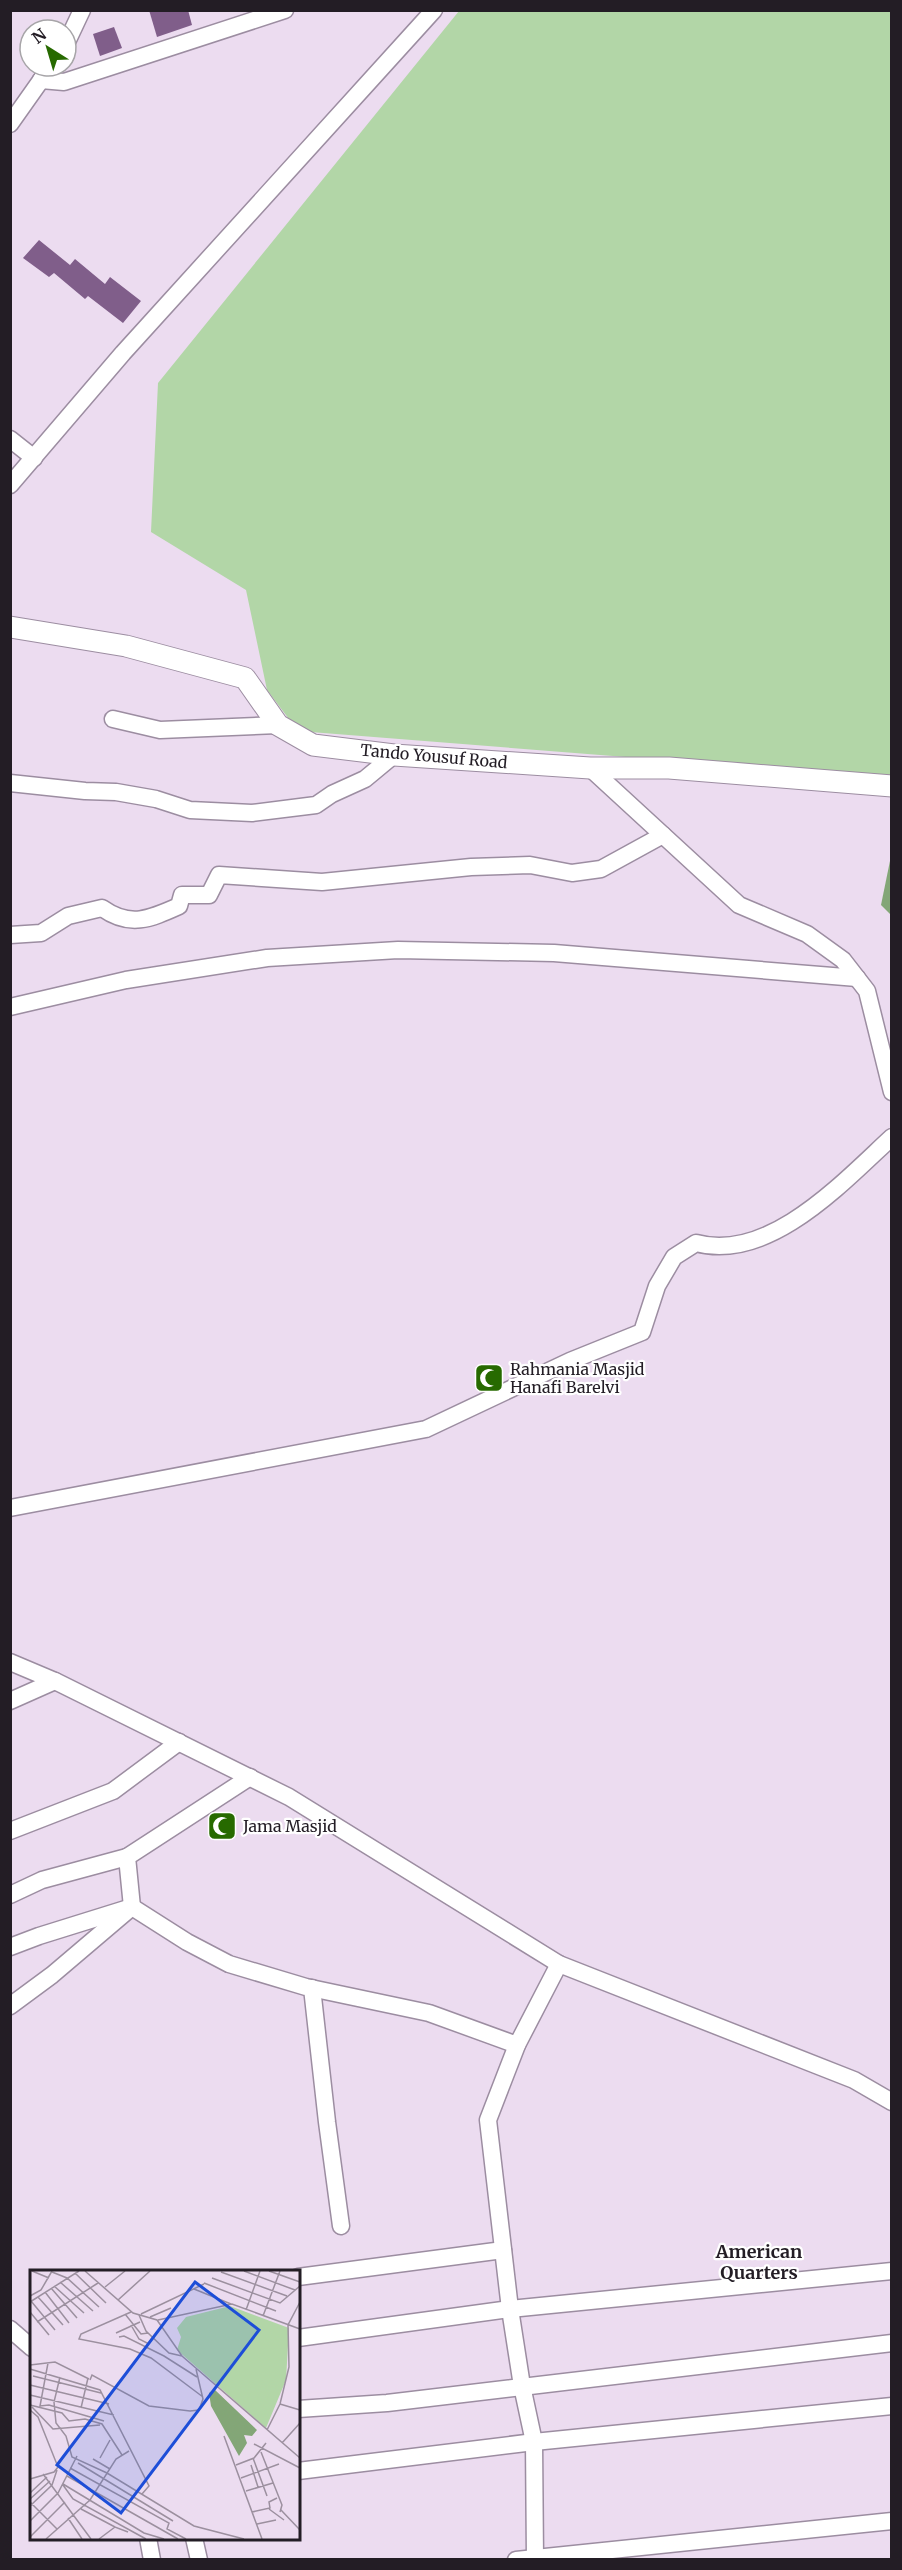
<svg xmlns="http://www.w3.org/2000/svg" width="902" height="2570" font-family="Merriweather,serif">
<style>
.green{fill:#b2d6a7}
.water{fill:#83a677}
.building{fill:#805e8a}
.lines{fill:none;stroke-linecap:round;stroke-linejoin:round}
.minor-casing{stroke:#9c8da1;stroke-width:19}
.tertiary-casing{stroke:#9c8da1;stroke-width:23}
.minor{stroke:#fff;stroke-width:16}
.tertiary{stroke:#fff;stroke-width:21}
.labels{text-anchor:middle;stroke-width:4.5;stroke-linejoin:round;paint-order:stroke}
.street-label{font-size:16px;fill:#231d25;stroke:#fff}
.poi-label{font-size:16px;fill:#231d25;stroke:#fff;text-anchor:start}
.neighbourhood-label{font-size:18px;font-weight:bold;fill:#231d25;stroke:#fff}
.inset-road{fill:none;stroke:#9c909f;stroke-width:1.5}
.view{fill:#1d4ed8;fill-opacity:0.15;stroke:#1d4ed8;stroke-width:3}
.inset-edge{fill:none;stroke:#231d25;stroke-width:3}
</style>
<rect width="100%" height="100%" fill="#ecdcf0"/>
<path class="green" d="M459,11H891V778L298,731L267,690L246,590L151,532L158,383Z"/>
<path class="water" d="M891,856L892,915H891L881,905Z"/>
<g class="building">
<path d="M149,10H188L192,25L157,37Z"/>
<path d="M114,27L122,48L100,56L93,34Z"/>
<path d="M39,240L70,265L75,259L105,284L110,277L141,301L123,323L88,296L85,299L54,273L49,277L23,258Z"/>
</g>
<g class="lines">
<g class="minor-casing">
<g id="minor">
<path d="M66,44L82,10"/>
<path d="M41,80L64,82L285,10"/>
<path d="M10,124L51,66"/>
<path d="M10,439L34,458"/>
<path d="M10,485L123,353L434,10"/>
<path d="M113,719L160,730L278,725"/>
<path d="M590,768L739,905L807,934L843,960L867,991L892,1092"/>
<path d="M10,783L85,791L116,792L156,799L190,810L252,813L316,805L332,794L365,779L394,755"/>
<path d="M10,935L41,933L68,916L102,908C130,928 150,919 179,906L182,895H209L219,875L322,882L471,867L530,865L572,873L601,869L663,835"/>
<path d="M10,1007L126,980L267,958L398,950L554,953L857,978"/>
<path d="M10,1508L426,1429L570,1361L642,1332L657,1286L674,1257L696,1243C769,1263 843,1182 892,1137"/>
<path d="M10,1662L55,1681L289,1797L559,1964L854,2080L892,2102"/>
<path d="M10,1701L55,1681"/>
<path d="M10,1831L113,1791L179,1742"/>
<path d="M10,1895L42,1880L127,1857"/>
<path d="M10,1947L39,1936L132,1907L187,1942L229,1964L306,1987L429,2013L517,2045"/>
<path d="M312,1988L327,2122L341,2226"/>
<path d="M10,2006L52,1975L132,1907L127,1857L250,1777"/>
<path d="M298,2277L503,2250"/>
<path d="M10,2329L32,2348"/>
<path d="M298,2338L510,2309L892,2271"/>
<path d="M298,2409L387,2403L892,2343"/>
<path d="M298,2471L534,2442L892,2406"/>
<path d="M148,2538L152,2560"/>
<path d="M194,2538L199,2560"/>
<path d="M516,2560L892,2521"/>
<path d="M535,2560L534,2442L522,2386L510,2309L488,2120L517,2045L559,1964"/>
</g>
</g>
<g class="tertiary-casing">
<path id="tertiary" d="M10,627L126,646L245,678L278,725L313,745L394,755L590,768H669L892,786"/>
</g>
<use href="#minor" class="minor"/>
<use href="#tertiary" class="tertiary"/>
</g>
<defs>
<g id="mosque-square" transform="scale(1.5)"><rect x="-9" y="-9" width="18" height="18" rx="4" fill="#276a00" stroke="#fff"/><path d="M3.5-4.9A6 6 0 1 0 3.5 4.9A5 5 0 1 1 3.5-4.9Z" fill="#fff"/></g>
</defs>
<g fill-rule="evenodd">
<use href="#mosque-square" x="489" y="1378"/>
<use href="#mosque-square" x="222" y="1826"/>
</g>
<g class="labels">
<g class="street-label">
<text transform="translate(434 756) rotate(5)" y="6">Tando Yousuf Road</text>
</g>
<g class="poi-label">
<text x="510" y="1375">Rahmania Masjid<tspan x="510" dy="18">Hanafi Barelvi</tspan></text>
<text x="243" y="1832">Jama Masjid</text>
</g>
<g class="neighbourhood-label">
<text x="759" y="2258">American<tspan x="759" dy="21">Quarters</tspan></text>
</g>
</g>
<g transform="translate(30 2270)">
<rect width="270" height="270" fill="#ecdcf0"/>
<path d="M200,36L259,58L256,110L236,158L147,80L151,67L147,58L156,47Z" fill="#b2d6a7"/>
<path d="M184,119L227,160L222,166L214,165L217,173L209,186L181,136L179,123Z" fill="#83a677"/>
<path class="inset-road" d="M2,1L19,8M55,1L103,43L127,50L152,86L270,188M214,1L265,20M239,1L270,12M22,2L37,8L69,37M191,2L257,26M45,3L76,33M182,8L250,33L270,16M30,12L63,41M174,13L246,41M24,16L54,43M75,17L95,1M21,18L47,48M164,19L201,34M15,22L39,53M0,26L11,20L22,1M8,27L33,55M88,30L120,1M1,31L25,60M0,32L49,1M216,40L230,1M0,42L19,65M101,42L51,64L49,69L100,79L121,88L173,127M95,44L111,64L118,63M111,44L174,14M109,45L116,61L139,83L152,86M233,46L250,1M120,47L141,38M128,50L202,34L270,59M7,52L68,13M101,55L109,69L119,74M86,63L110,52M89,67L94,66L134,86L167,107M18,93L10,136L19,135L74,151M0,95L25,92L59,109M0,99L70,120L119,216L112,224M3,106L71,123M30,107L24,132L26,153L36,166L42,187L77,203L164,256L214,269M60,110L62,105L119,136L160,141L169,140L173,129L166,99M0,115L79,134M0,125L84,145M250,134L270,140M0,135L32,143L39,151L55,149L72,154L92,185M2,137L23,159L70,155M51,138L58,108M0,140L8,147L28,197L24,202L0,209M237,160L250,134L259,97L258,55L270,32M194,166L232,269M252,173L270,153M224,174L270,198M231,182L252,235L250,242M70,188L80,170M223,188L237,226M63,189L80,199M48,193L143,251M206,195L224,188L236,173M221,195L228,217M40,198L139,253L137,259L156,269M13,204L61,269M37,206L148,269M211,208L249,194M33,214L114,263L134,269M33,215L43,229L116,269M216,221L243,213M0,223L17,207M0,229L20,211M0,232L27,259M0,236L22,215L27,200M51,239L85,257M239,239L254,250M251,240L270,260M222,242L240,238L239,232L247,228M38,248L52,269M0,251L28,223L47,186M227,254L246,250M0,267L35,232M16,269L60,230L86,189L99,181M69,269L85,257L98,262"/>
<path class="view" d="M165,12L229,60L91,243L27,195Z"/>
<rect width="270" height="270" class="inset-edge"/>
</g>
<rect width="902" height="2570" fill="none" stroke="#231d25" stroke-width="24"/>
<g transform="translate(48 48) rotate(323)"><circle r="28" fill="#ffffff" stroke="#a7a5a8" stroke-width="1.5"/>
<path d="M0-4.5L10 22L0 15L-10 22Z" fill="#276a00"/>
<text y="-9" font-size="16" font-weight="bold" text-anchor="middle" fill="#231d25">N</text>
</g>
</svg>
